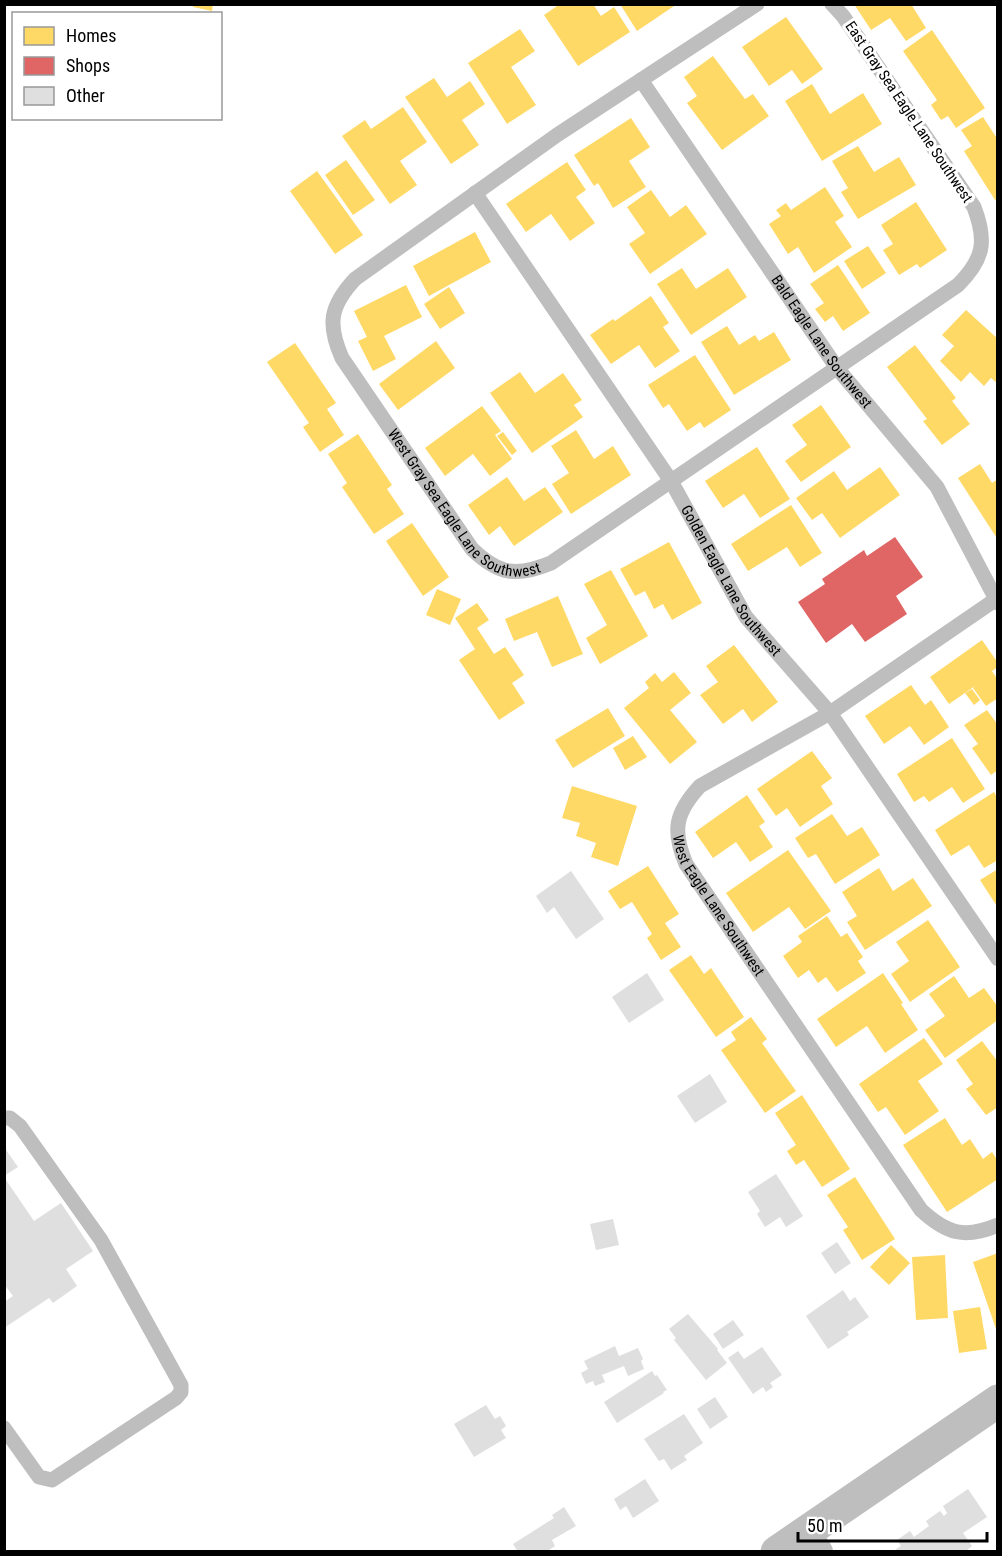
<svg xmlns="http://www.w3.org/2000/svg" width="1002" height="1556" font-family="'Roboto Condensed',sans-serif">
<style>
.homes{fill:#ffd966}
.shops{fill:#e06666}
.building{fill:#dfdfdf}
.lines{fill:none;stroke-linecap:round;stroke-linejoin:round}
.service{stroke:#bebebe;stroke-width:15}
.minor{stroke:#bebebe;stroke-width:30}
.tertiary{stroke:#bebebe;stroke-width:33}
.labels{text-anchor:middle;stroke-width:6;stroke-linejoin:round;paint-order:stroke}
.street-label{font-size:15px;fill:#000;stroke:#fff}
</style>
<rect width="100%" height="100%" fill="#fff"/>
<g class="homes">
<path d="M194,4H213L212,11L193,7Z"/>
<path d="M560,4H593L601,16L614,7L630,32L578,66L544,15Z"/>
<path d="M620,4H677L637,31Z"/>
<path d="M854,4H911L926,28L906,41L890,18L871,30Z"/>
<path d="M786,17L823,69L802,84L792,70L769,86L742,47Z"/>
<path d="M520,29L535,51L511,67L536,105L507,124L468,63Z"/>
<path d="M932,30L985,108L956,128L948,116L941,120L931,105L937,100L903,51Z"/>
<path d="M713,56L745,99L753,94L769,116L722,150L687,103L697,96L684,77Z"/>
<path d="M434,78L447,97L470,81L485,104L462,120L479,145L451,164L405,97Z"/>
<path d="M812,84L830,114L863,93L882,124L822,161L785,101Z"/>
<path d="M403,107L427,142L400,161L417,185L390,204L342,136L365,120L371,129Z"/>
<path d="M983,117L998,140V198L995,200L964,151L972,146L961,130Z"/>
<path d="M631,118L650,147L629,161L646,187L613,208L598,183L594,186L574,155Z"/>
<path d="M858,146L874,172L899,157L916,185L858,219L841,192L848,188L832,161Z"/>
<path d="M346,160L375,200L353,215L325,175Z"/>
<path d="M567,162L586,190L576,197L595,223L570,241L551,214L526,232L506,204Z"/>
<path d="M317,171L363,235L335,254L290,191Z"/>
<path d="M825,187L844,216L835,222L852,247L814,273L798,247L788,254L769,224L781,216L776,210L786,203L791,210Z"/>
<path d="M651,190L670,217L686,205L707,234L650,274L629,244L645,233L627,207Z"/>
<path d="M916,202L947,250L920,268L917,264L899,275L883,250L893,244L881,225Z"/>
<path d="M475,232L491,262L429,296L413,266Z"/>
<path d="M868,246L886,273L862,289L844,261Z"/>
<path d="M838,265L870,313L843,331L833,316L825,322L815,309L824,303L810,284Z"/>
<path d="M682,268L696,289L728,268L747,297L691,335L657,284Z"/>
<path d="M406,285L422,317L384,336L396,359L373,371L358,341L367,337L354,311Z"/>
<path d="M449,287L465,313L440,329L424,304Z"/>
<path d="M651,296L669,323L663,327L680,351L655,368L639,345L611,364L590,335L613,319L615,321Z"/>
<path d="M966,310L998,339V384L991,378L984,386L970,372L961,382L940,361L954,346L942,335Z"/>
<path d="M727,326L739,345L755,335L759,341L774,332L791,360L734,395L701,342Z"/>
<path d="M436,341L455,368L398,410L379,384Z"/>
<path d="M295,343L336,403L327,409L344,435L320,452L303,427L309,423L267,362Z"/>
<path d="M915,345L956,398L952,401L970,424L942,445L923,421L927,419L887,367Z"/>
<path d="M695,355L731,410L704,428L700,422L687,431L669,404L663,408L648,385Z"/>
<path d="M520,372L535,393L563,373L582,400L574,405L583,417L532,453L490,393Z"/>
<path d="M821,405L851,447L801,482L785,461L807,445L792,425Z"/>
<path d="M482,406L501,431L495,435L512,459L490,476L473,454L445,476L425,448Z"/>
<path d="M576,430L594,459L613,446L631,475L571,514L552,484L569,473L551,446Z"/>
<path d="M503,432L517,451L512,455L497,436Z"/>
<path d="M358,434L392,485L387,489L404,514L374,534L342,487L347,483L328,454Z"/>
<path d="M757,447L790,499L760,518L744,494L723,508L705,481Z"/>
<path d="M980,464L992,483L998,479V540L958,478Z"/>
<path d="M880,467L900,495L840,538L822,513L812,520L796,498L834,471L847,490Z"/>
<path d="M507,477L524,501L545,487L563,512L514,546L500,526L489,535L468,505Z"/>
<path d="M791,505L822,553L800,567L787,547L748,571L731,544Z"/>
<path d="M412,523L449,577L423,596L386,541Z"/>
<path d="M669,542L702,603L672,620L663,604L654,609L645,591L635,596L620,569Z"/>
<path d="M611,570L648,636L600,664L586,638L607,625L584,584Z"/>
<path d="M437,589L461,599L450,625L426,615Z"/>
<path d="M558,596L583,654L552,667L537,632L514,641L505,619Z"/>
<path d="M477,603L489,620L477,628L494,654L505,647L524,675L512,683L525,703L499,720L459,660L475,649L455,618Z"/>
<path d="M982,640L998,663V667L992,671L998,680V698L986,706L973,688L975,686L949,704L930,677Z"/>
<path d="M734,645L778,702L752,722L743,709L723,724L700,695L718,682L706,666Z"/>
<path d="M674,672L691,693L670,710L697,742L670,764L624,708L649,688L645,682L655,673L662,682Z"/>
<path d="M911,685L925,705L931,700L949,727L924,745L910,726L884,744L865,716Z"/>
<path d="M972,689L980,700L974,705L965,693Z"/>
<path d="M608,708L625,736L573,768L555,740Z"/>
<path d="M987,710L998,725V770L991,775L972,748L978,744L964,725Z"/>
<path d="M633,736L647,757L625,770L613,748Z"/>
<path d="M952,738L985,789L963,803L952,787L929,802L924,796L914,802L897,774Z"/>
<path d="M812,751L832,778L821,786L833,804L800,827L787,808L776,816L757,789Z"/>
<path d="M572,786L637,806L618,866L591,857L596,843L576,836L580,823L562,818Z"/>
<path d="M994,792L998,799V860L984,868L969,845L951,856L935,830Z"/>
<path d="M747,795L765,822L759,826L773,847L750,862L736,842L713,858L695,832Z"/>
<path d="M832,814L847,836L862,827L880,855L835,884L816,854L808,858L795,838Z"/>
<path d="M788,850L831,911L805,929L789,907L753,932L726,893Z"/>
<path d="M648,866L679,914L665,923L681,947L661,960L647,938L652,934L632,902L620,909L608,891Z"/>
<path d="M879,868L893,891L913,878L932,906L865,950L847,922L857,916L842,892Z"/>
<path d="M998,869V908L980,880Z"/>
<path d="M827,916L841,937L847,933L863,957L858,961L866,973L837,992L826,977L818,983L809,970L798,978L783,956L802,942L798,936Z"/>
<path d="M928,920L960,967L910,1002L891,974L909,961L896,942Z"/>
<path d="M691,955L704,974L711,968L744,1017L716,1037L669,970Z"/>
<path d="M883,973L903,1003L901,1004L918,1030L885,1053L867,1026L836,1047L817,1019Z"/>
<path d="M954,976L969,998L984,988L998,1007V1020L945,1058L925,1030L945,1016L929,994Z"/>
<path d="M751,1017L767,1039L762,1043L796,1091L765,1113L721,1050L736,1040L731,1032Z"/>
<path d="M924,1038L943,1064L918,1081L939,1111L905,1135L886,1107L878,1112L859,1084Z"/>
<path d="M982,1041L998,1062V1107L986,1115L966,1089L973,1084L956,1060Z"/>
<path d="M802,1095L850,1169L822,1187L804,1160L796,1165L787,1151L796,1145L775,1113Z"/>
<path d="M945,1118L962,1145L970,1139L983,1159L992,1152L998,1161V1179L947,1212L903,1145Z"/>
<path d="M855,1177L895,1239L862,1260L843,1230L848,1227L827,1195Z"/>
<path d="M891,1245L910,1263L889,1285L870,1267Z"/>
<path d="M998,1253V1332H997L973,1262Z"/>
<path d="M945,1255L948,1318L916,1320L912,1257Z"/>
<path d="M980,1307L987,1349L959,1353L953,1311Z"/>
</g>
<path class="shops" d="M895,537L923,577L896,596L907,614L865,642L852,624L826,643L798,602L825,584L822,579L864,550L867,556Z"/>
<g class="building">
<path d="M571,871L604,919L576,939L554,907L547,913L536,896Z"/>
<path d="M647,973L664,1000L629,1023L612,997Z"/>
<path d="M710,1074L727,1102L695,1123L677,1096Z"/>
<path d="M4,1147L18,1167L4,1176Z"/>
<path d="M776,1174L803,1216L786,1227L780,1217L765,1227L757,1214L760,1211L748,1192Z"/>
<path d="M4,1177L34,1221L61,1203L93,1251L66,1269L77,1286L53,1303L49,1298L4,1328V1302L13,1296L4,1284Z"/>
<path d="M613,1219L619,1245L596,1250L590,1224Z"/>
<path d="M837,1242L851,1263L835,1274L821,1253Z"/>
<path d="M843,1290L850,1301L855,1297L869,1317L847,1332L849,1335L828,1349L806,1316Z"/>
<path d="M688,1314L718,1349L717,1350L727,1363L706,1380L674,1340L676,1338L669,1329Z"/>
<path d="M733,1320L744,1335L723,1349L713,1334Z"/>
<path d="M615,1346L619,1356L638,1348L643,1359L641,1361L644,1369L628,1376L624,1366L602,1375L605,1382L595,1386L593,1381L586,1384L581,1373L588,1369L584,1361Z"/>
<path d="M762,1347L782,1375L770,1383L773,1387L766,1392L763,1387L753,1394L728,1358L738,1351L744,1359Z"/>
<path d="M652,1371L655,1376L657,1375L667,1390L663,1392L664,1393L617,1423L604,1402Z"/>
<path d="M715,1397L728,1417L710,1429L697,1409Z"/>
<path d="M486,1405L495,1419L500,1416L506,1426L501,1430L506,1438L474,1457L454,1424Z"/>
<path d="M684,1414L703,1443L684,1456L687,1460L671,1470L664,1459L659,1461L644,1439Z"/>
<path d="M645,1479L659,1501L633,1518L626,1506L620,1510L614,1499Z"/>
<path d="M968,1489L987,1517L963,1533L972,1546L965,1552H954L952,1550L950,1552H898L896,1549L901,1546L897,1540L910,1531L914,1537L929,1526L926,1521L940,1511L944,1516L947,1513L943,1506Z"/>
<path d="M564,1507L576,1526L552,1540L555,1546L546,1552H518L513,1544L554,1518L552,1515Z"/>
</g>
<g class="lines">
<g class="service">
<path id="s1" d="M757,4L557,135L355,279C330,306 327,324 342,358L472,549C499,575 517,577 551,563L958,285C984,259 987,241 974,207L843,16L832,4"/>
<path id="s2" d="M641,80L837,368L937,487L998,603"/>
<path id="s3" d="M475,193L671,481L746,617L830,713L998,959"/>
<path id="s4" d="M998,598L830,713L700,786C675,813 672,831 686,864L921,1210C947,1234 965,1239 998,1225"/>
<path d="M4,1118H10L20,1126L101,1240L181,1385V1392L176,1398L52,1480L39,1477L4,1428"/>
</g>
<path class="minor" d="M805,1533L818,1552"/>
<path class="tertiary" d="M777,1552L998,1401"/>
</g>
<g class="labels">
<g class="street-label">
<text transform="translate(909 112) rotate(56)" y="5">East Gray Sea Eagle Lane Southwest</text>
<text dy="5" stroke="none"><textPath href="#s2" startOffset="318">Bald Eagle Lane Southwest</textPath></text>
<text dy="5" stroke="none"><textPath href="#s1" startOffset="771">West Gray Sea Eagle Lane Southwest</textPath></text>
<text dy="5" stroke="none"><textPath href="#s3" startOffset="465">Golden Eagle Lane Southwest</textPath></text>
<text dy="5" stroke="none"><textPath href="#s4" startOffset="490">West Eagle Lane Southwest</textPath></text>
</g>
</g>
<rect width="1002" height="1556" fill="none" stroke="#000000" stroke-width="12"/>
<rect x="12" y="12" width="210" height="108" fill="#ffffff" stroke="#999999" stroke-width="1.5"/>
<rect x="24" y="27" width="30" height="18" fill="#ffd966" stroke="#999999" stroke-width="1.5"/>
<text x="66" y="42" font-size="18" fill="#000000">Homes</text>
<rect x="24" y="57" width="30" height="18" fill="#e06666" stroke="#999999" stroke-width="1.5"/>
<text x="66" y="72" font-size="18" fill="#000000">Shops</text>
<rect x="24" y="87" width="30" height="18" fill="#dfdfdf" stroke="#999999" stroke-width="1.5"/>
<text x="66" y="102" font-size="18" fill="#000000">Other</text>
<path d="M798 1532v9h189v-9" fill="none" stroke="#000000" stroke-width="3"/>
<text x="807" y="1532" font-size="18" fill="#000000" stroke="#ffffff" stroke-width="4.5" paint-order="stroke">50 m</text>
</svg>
